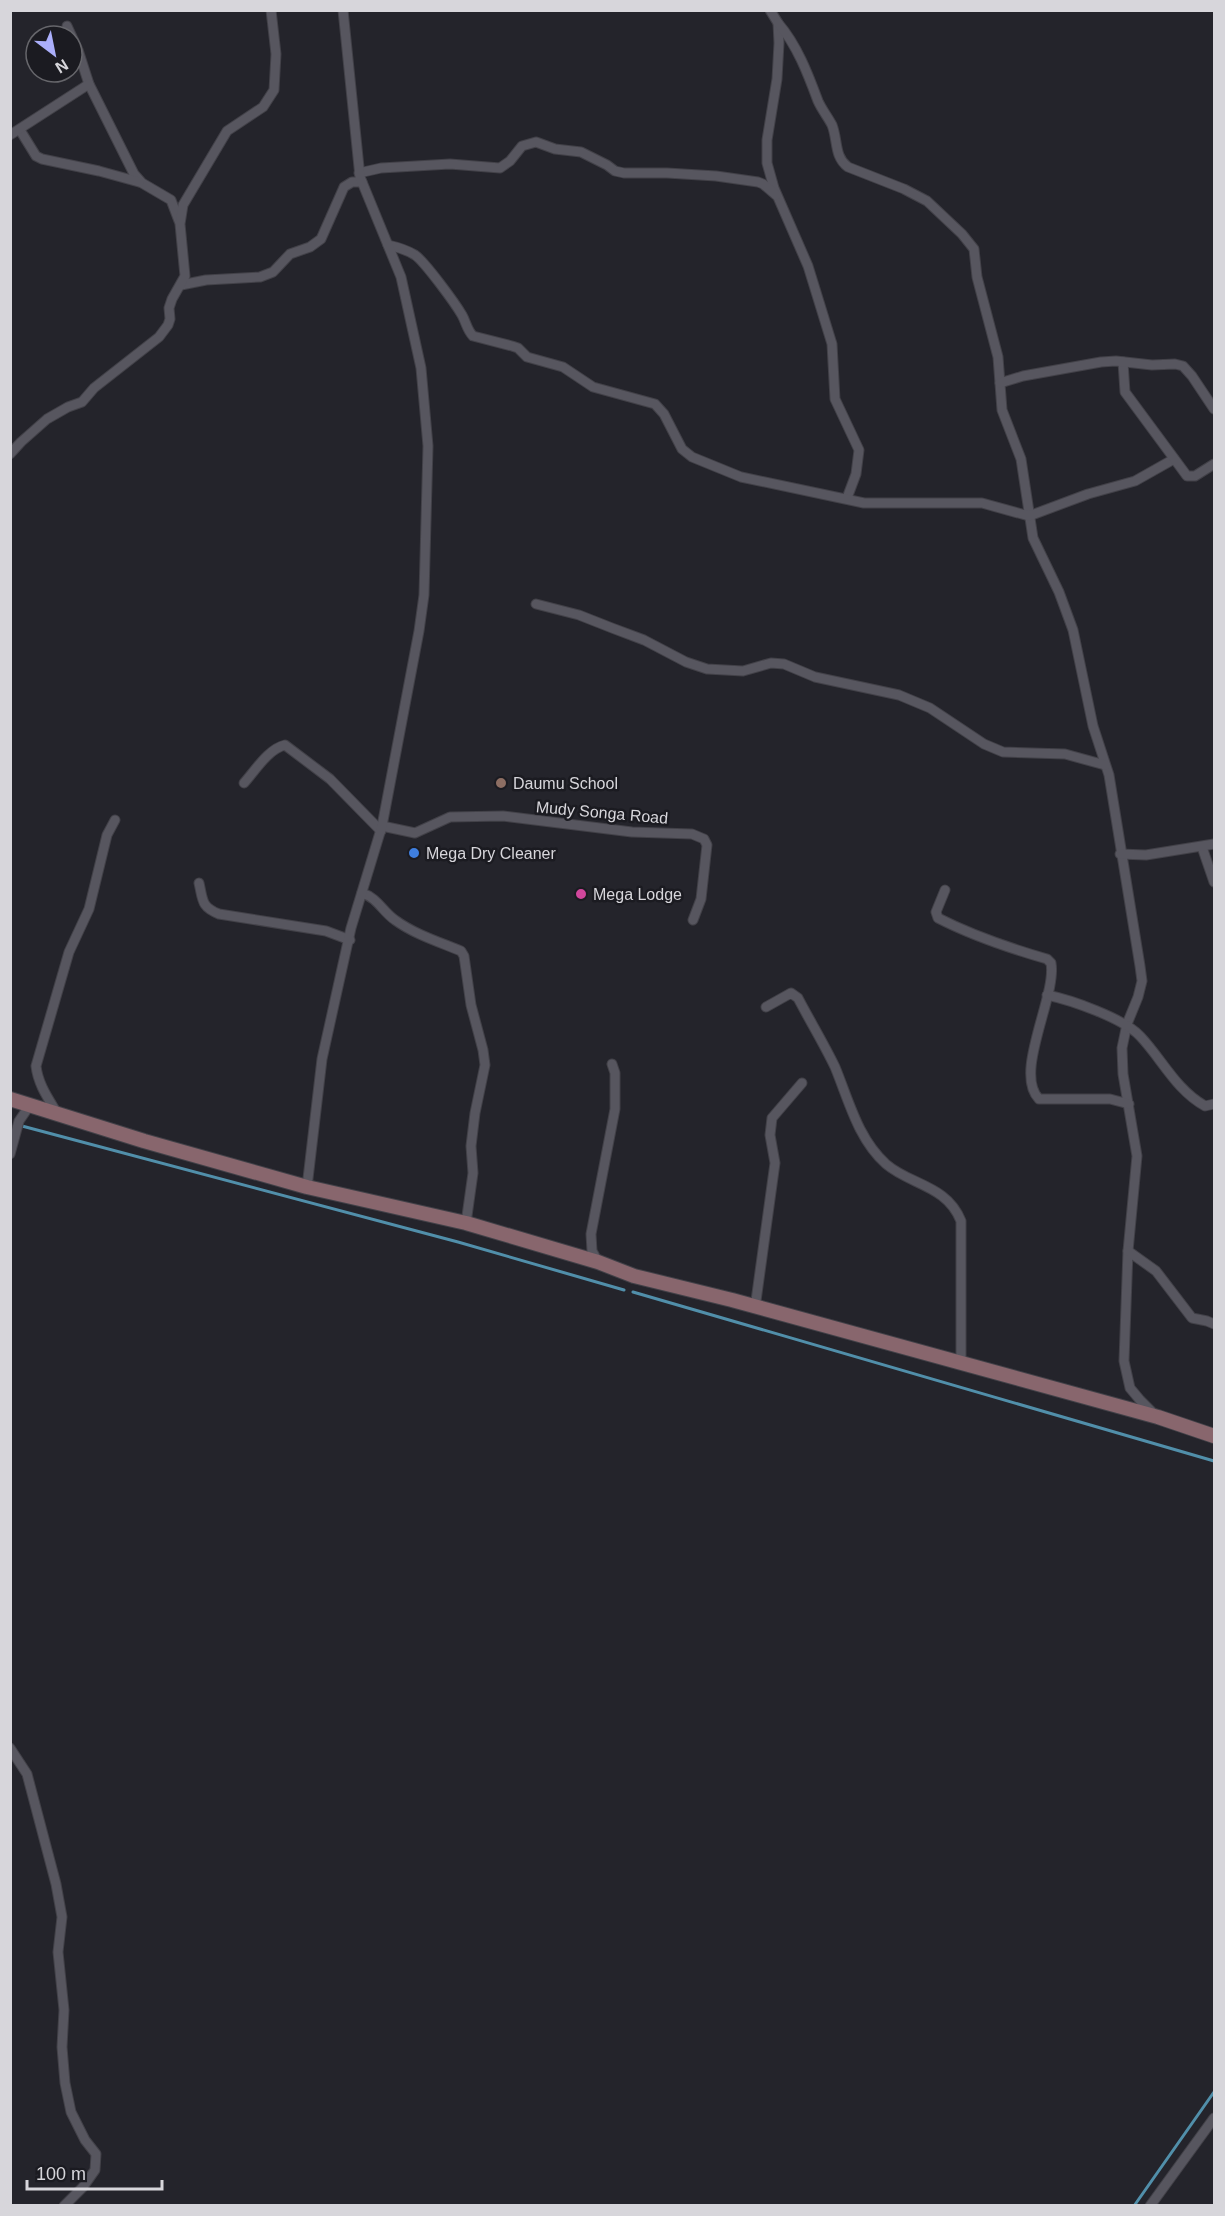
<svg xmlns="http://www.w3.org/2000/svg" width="1225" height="2216" font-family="Helvetica,sans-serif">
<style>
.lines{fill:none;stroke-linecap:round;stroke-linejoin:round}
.stream{stroke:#518faa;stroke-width:3}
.minor-casing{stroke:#424148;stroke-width:11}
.secondary-casing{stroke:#424148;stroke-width:16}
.minor{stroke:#57565f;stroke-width:9}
.secondary{stroke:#88666d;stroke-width:14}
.education-dot{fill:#8d6e63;stroke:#1b1b21;stroke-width:2}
.shop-dot{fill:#3f7fe0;stroke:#1b1b21;stroke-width:2}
.hotel-dot{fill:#d1479c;stroke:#1b1b21;stroke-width:2}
.labels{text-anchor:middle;stroke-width:5;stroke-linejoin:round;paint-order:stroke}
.poi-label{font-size:16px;fill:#d7d6db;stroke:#1b1b21;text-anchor:start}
.street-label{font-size:16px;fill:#d7d6db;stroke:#1b1b21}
</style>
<rect width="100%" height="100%" fill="#24242b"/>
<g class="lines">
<g class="stream">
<path d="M22,1126L458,1242L624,1290"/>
<path d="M633,1292L1214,1461"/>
<path d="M1134,2206L1214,2092"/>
</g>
<g class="minor-casing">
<g id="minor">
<path d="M770,10L778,23L779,43L777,79L767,140V163L774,188L808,266L832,344L835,399L859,450L856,474L847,498"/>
<path d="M778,23C797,45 808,74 818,101C822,110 828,117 832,125C838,140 834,157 848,167L904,189L927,201L962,234L974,249L977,277L998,357L1002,410L1021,459L1033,538L1059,592L1073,630L1093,726L1109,775L1140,966L1142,981L1138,997L1127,1024L1122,1048L1123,1074L1137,1156L1128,1251L1124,1361L1130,1388L1140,1400L1155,1415"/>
<path d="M67,26L78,50L89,84L134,174L142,183L171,200L179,221"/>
<path d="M20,130L36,156L42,159L99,171L139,182"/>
<path d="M10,135L89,84"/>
<path d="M359,173L381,168L450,164L500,168L510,161L522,146L536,142L555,149L581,152L607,165L615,171L624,173H667L716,176L758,182L763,184L776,195"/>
<path d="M388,245C397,247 407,250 415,255C425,262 455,303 462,315C466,322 467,330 473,336L512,346L518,348L527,357L563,367L593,387L655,404L664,414L682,449L692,457L741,477L864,503H982L1029,516L1088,494L1135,481L1174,459"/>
<path d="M181,285L206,280L260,277L273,272L290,254L310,247L321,239L344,187L352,182H362"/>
<path d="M1123,362L1125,392L1187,476H1195L1214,464"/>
<path d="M1000,383L1023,376L1101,362L1116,361L1152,365L1175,364L1183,366L1192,376L1214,409"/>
<path d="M10,454L21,442L47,419L68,407L82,402L94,388L159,337L168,325L170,319L169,308L172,299L185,276L180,224L183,205L227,131L263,107L274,90L276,54L271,10"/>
<path d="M536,604L579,615L612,628L644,640L686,662L707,669L743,671L771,663L784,664L815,677L899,695L930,708L984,744L1003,752L1065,754L1105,765"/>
<path d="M244,783C255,771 268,749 285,745L330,779L381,831"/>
<path d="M382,826L415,833L450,817L503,816L632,832L692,834L704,839L707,845L701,899L693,920"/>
<path d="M1202,847L1214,882"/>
<path d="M1120,854L1146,855L1214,844"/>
<path d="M199,883C203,900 201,907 219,914L326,931L350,940"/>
<path d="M945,890L936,912L938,918C973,936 1009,948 1047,959L1051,963C1057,996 1013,1073 1039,1099H1110L1129,1104"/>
<path d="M362,893C378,898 382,911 395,920C414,934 439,942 461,951L464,956L471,1005L483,1050L485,1065L475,1113L471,1146L473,1173L466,1223"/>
<path d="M1047,995C1071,1000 1123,1018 1140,1036C1162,1059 1176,1090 1205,1106L1214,1104"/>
<path d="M766,1007L791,993L798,998C810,1021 824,1044 835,1067C849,1101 858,1139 886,1164C910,1185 947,1185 961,1221V1364"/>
<path d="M57,1113C48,1098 38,1084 36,1066L69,952L89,909L107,835L115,820"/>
<path d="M10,1154L19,1121L30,1105"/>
<path d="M307,1187L322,1059L351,928L382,826L419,631L424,595L428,446L421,368L401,277L360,177L343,10"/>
<path d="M1128,1251L1156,1271L1192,1318L1207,1321L1214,1324"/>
<path d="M598,1262L592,1251L591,1234L615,1109V1073L612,1064"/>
<path d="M755,1308L775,1163L770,1135L772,1118L802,1083"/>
<path d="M10,1748L27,1774L56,1884L62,1917L58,1952L64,2010L62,2047L65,2083L71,2112L85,2140L96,2154L95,2170L83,2187L64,2206"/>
<path d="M1150,2206L1214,2118"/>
</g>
</g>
<g class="secondary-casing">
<path id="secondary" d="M10,1099L144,1141L307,1187L466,1223L598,1262L634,1276L732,1300L1158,1417L1214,1436"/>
</g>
<use href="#minor" class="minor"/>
<use href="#secondary" class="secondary"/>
</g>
<circle class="education-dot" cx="501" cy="783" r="6"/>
<circle class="shop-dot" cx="414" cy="853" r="6"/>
<circle class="hotel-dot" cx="581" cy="894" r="6"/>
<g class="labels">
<g class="poi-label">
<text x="513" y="789">Daumu School</text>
<text x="426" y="859">Mega Dry Cleaner</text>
<text x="593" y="900">Mega Lodge</text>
</g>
<g class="street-label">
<text transform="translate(602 812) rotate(5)" y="6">Mudy Songa Road</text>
</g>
</g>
<rect width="1225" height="2216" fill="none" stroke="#d7d6db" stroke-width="24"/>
<g transform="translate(54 54) rotate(148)"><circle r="28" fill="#1b1b21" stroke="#66666b" stroke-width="1.5"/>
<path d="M0-4.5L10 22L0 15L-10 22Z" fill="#abaffb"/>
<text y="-9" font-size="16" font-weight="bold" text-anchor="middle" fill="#d7d6db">N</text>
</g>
<path d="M27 2180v9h135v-9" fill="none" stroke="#d7d6db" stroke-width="3"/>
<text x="36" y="2180" font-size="18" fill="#d7d6db" stroke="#1b1b21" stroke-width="4.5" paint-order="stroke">100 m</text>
</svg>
